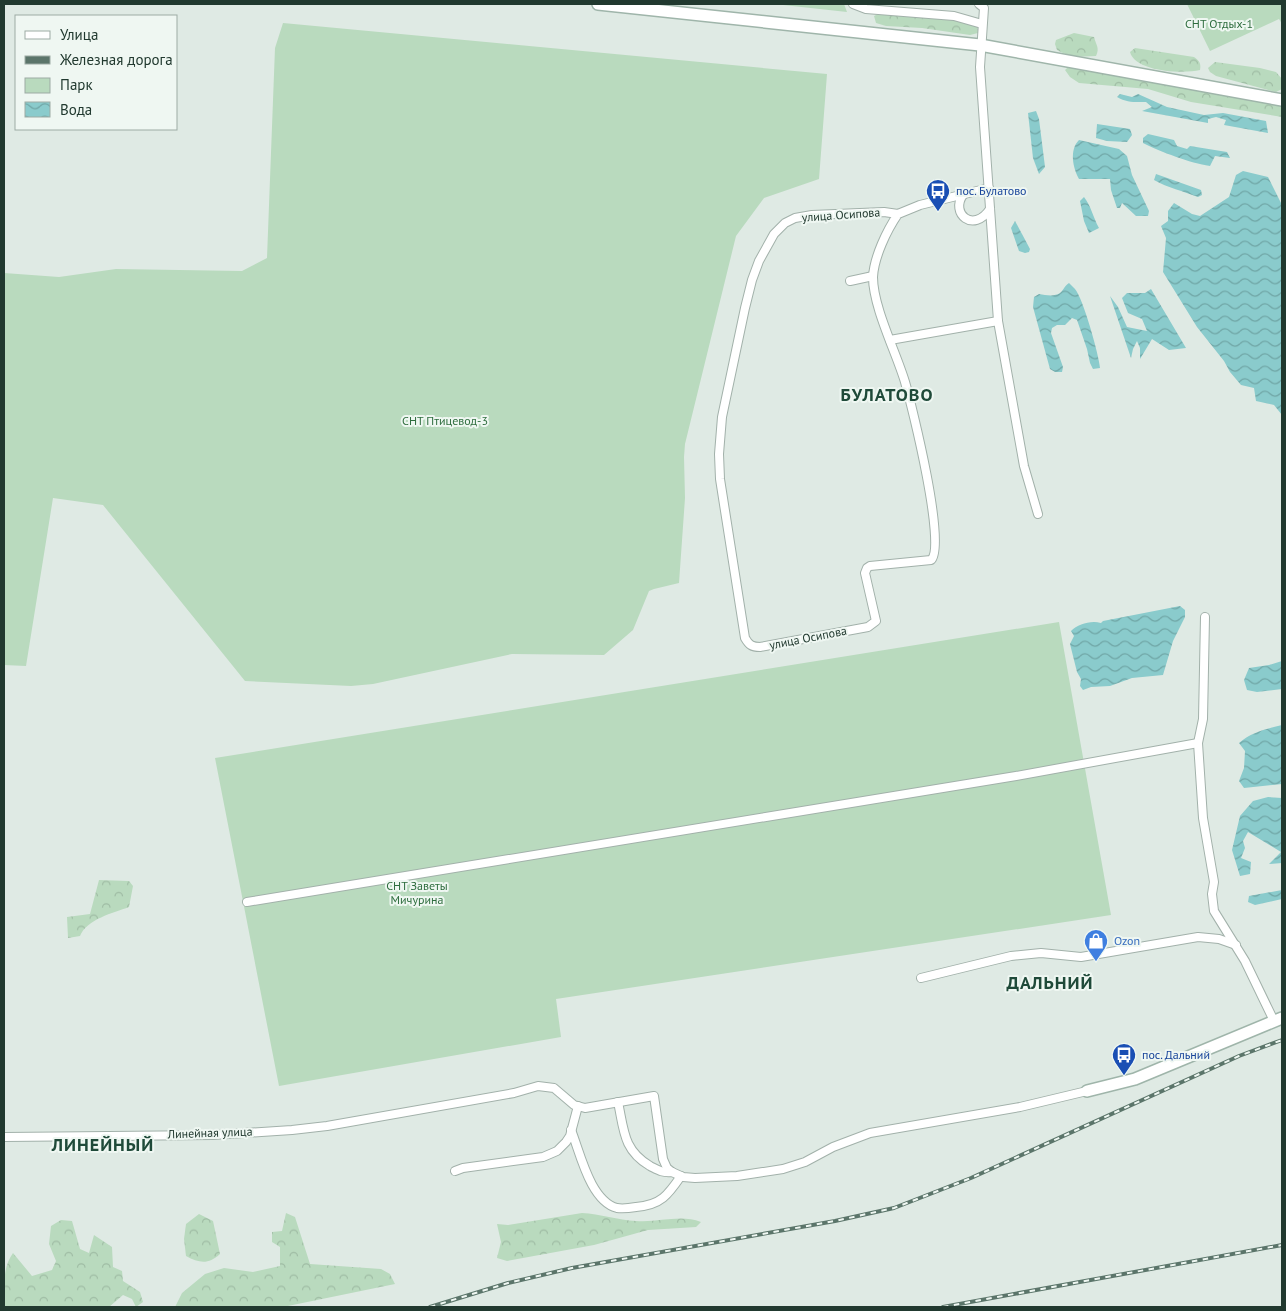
<svg xmlns="http://www.w3.org/2000/svg" width="1286" height="1311" font-family="'PT Sans',sans-serif">
<style>
.green{fill:#b9dabe}
.forest{fill:url(#forest-crowns)}
.water{fill:url(#water-waves)}
.lines{fill:none;stroke-linecap:round;stroke-linejoin:round}
.street-casing{stroke:#a2b1aa;stroke-width:10}
.secondary-casing{stroke:#9fb5aa;stroke-width:14}
.street{stroke:#fff;stroke-width:8}
.secondary{stroke:#fff;stroke-width:11}
.rail-casing{stroke:#5b756a;stroke-width:4}
.rail{stroke:#eff7f2;stroke-width:2;stroke-dasharray:5.5;stroke-linecap:butt}
.labels{text-anchor:middle;stroke-width:4;stroke-linejoin:round;paint-order:stroke}
.park-label{font-size:12px;fill:#2e6d3e;stroke:#eff7f2}
.transit-label{font-size:12px;fill:#164399;stroke:#eff7f2;text-anchor:start}
.street-label{font-size:12px;fill:#21392f;stroke:#eff7f2}
.shop-label{font-size:12px;fill:#366cbe;stroke:#eff7f2;text-anchor:start}
.district-label{font-size:18px;font-weight:bold;letter-spacing:1px;fill:#1f4a39;stroke:#eff7f2}
</style>
<defs>
<pattern id="forest-crowns" width="20" height="18" patternUnits="userSpaceOnUse" patternTransform="scale(1.25)"><rect width="20" height="18" fill="#b9dabe"/><path d="M2 6a3 3 0 1 1 6 0M12 15a3 3 0 1 1 6 0" fill="none" stroke="#9fbca4"/></pattern>
<pattern id="water-waves" width="16" height="10" patternUnits="userSpaceOnUse" patternTransform="scale(1.25)"><rect width="16" height="10" fill="#8acbcc"/><path d="M0 5q4-4 8 0t8 0" fill="none" stroke="#70a6a6"/></pattern>
</defs>
<rect width="100%" height="100%" fill="#dfeae4"/>
<g class="green">
<path d="M774,4H844L847,12Z"/>
<path d="M1187,4H1282V24L1279,19L1210,51Z"/>
<path d="M283,23L827,74L819,179L764,198L736,236L685,444L684,457L685,498L679,583L654,589L649,591L633,630L604,655L512,654L373,684L351,686L245,681L103,505L53,498L26,666L4,665V273L59,277L116,269L242,271L267,258L275,48Z"/>
<path d="M1059,622L1111,915L556,999L561,1037L279,1086L215,758Z"/>
</g>
<g class="forest">
<path d="M880,13L956,19L977,25L978,33L970,35L922,28L886,26L876,23L874,16Z"/>
<path d="M1074,33L1094,37C1096,45 1100,48 1096,56C1082,57 1069,57 1057,50L1055,44L1056,40Z"/>
<path d="M1135,48L1194,57C1200,61 1201,64 1200,70C1183,74 1135,72 1130,52Z"/>
<path d="M1215,62L1260,68L1276,72L1282,79V89L1276,92L1216,76L1210,72L1208,68Z"/>
<path d="M1076,65L1282,103V117L1191,102L1148,89L1079,83L1070,77L1065,70L1068,67Z"/>
<path d="M99,880L129,881L133,886L129,907C113,913 87,919 80,936L68,938L67,917L90,914Z"/>
<path d="M286,1213L295,1217L310,1264L381,1269L390,1274L395,1284L283,1307H175L182,1293L205,1274L224,1268L253,1272L280,1266V1247L272,1242V1232L282,1231Z"/>
<path d="M582,1213C600,1214 618,1220 636,1221C658,1223 680,1214 701,1222L696,1227L648,1230L594,1245L507,1261L497,1258L501,1242L497,1224L508,1225Z"/>
<path d="M199,1214L213,1221L220,1254C208,1265 199,1263 186,1256L184,1239L186,1224Z"/>
<path d="M61,1220L72,1221L80,1249L89,1253L94,1235L112,1247L113,1267L122,1271L123,1281L140,1292L143,1302L136,1307L132,1299L123,1295L109,1307H4C4,1289 2,1268 13,1253L32,1276L52,1270L56,1261L49,1244L51,1226Z"/>
</g>
<g class="water">
<path d="M1120,94L1132,97L1138,94L1167,107L1204,115L1223,113L1266,121L1268,133L1224,125L1226,120L1216,117L1208,119V123L1142,111L1152,107L1146,102C1136,102 1127,103 1117,97Z"/>
<path d="M1036,111L1039,119L1045,167L1039,174L1033,158L1028,113Z"/>
<path d="M1097,124L1130,129L1132,135L1127,142L1107,141L1096,138Z"/>
<path d="M1148,134L1174,140L1177,146L1187,149L1190,146L1227,152L1230,158L1215,156L1210,166C1190,163 1161,152 1143,143V138Z"/>
<path d="M1079,140L1119,149L1127,156L1132,175L1149,211L1148,216H1136L1122,203L1120,208H1117L1111,190L1110,179H1079C1073,168 1069,150 1079,140Z"/>
<path d="M1243,171L1268,177L1282,205V415L1274,405L1256,401L1254,388L1241,385L1230,372L1224,361L1197,327L1163,272L1166,238L1161,226L1168,221V211L1174,203L1192,214L1200,216L1229,197L1236,175Z"/>
<path d="M1156,174L1201,190L1202,195L1198,197C1183,191 1168,188 1154,180Z"/>
<path d="M1084,197C1091,206 1093,217 1099,228L1089,233L1084,221L1080,201Z"/>
<path d="M1015,221L1030,249L1029,252L1025,253L1019,251L1011,228Z"/>
<path d="M1069,283C1071,285 1073,287 1075,289C1083,298 1099,355 1100,368L1093,369L1090,363L1087,349L1077,320L1072,318L1065,325H1057L1052,328L1051,333L1063,367L1062,372H1055L1050,369L1033,307L1034,297L1039,294C1046,295 1054,297 1060,293C1064,290 1064,286 1069,283Z"/>
<path d="M1151,289L1186,348L1169,350L1152,339L1140,359V348L1137,341L1133,349L1131,358L1110,296L1118,307L1127,327L1147,331L1142,319L1128,313L1122,298L1127,293H1145Z"/>
<path d="M1180,606L1185,610V617L1173,641L1163,675L1132,678L1110,686L1091,687L1083,690L1080,686L1081,679L1077,672L1070,644L1074,636L1071,631C1078,624 1091,620 1101,623L1103,621Z"/>
<path d="M1282,661V689L1257,692L1247,690L1244,680L1249,668L1269,665Z"/>
<path d="M1282,725V784L1244,788L1239,781L1244,768L1245,751L1239,743C1252,732 1266,729 1282,725Z"/>
<path d="M1268,797L1282,798V863L1269,864L1281,852L1248,832L1243,841L1245,848L1241,858L1251,862L1250,874L1240,876L1232,850L1240,816L1253,801Z"/>
<path d="M1282,890V899L1255,905L1248,902L1249,896Z"/>
</g>
<g class="lines">
<g class="street-casing">
<g id="street">
<path d="M853,4L866,9L954,16L982,24"/>
<path d="M979,4L984,8L980,67L998,321L1024,466L1038,514"/>
<path d="M963,195C950,213 973,234 990,209"/>
<path d="M898,214C887,230 874,257 873,277C873,307 896,352 905,382C912,406 947,547 931,560L870,566L867,568L865,573L876,621L868,627L760,647C752,647 749,645 745,638L720,479L719,454L722,417L745,308L752,280L759,261L774,234L785,223L795,218L812,215L884,212L898,214L920,205L989,188"/>
<path d="M850,281L873,276"/>
<path d="M890,340L998,321"/>
<path d="M1205,617L1203,719L1198,743L1203,818L1214,882L1212,894L1214,911L1245,961L1274,1021"/>
<path d="M247,902L1016,776L1198,743"/>
<path d="M921,978L1011,956L1041,953L1081,957L1198,937L1219,939L1236,945"/>
<path d="M618,1102C624,1130 623,1150 650,1166C658,1170 662,1173 672,1172"/>
<path d="M571,1130C580,1152 590,1201 617,1208C623,1209 630,1208 636,1207C661,1205 668,1195 681,1176"/>
<path d="M4,1137L213,1135L292,1130L327,1126L514,1093L538,1086L554,1088L574,1105L585,1108L654,1096L663,1159L667,1168L672,1172L683,1177L695,1178L737,1176L783,1169L805,1162L833,1147L870,1133L1020,1107L1087,1091"/>
<path d="M455,1171L463,1168L543,1157L557,1151L566,1142L570,1136L578,1106"/>
</g>
</g>
<g class="secondary-casing">
<g id="secondary">
<path d="M598,4L980,45L1282,100"/>
<path d="M1087,1091L1135,1079L1282,1018"/>
</g>
</g>
<use href="#street" class="street"/>
<use href="#secondary" class="secondary"/>
<g class="rail-casing">
<g id="rail">
<path d="M430,1307L508,1283L572,1268L835,1221L894,1208L971,1178L1239,1056L1282,1040"/>
<path d="M943,1307L1282,1245"/>
</g>
</g>
<use href="#rail" class="rail"/>
</g>
<defs>
<g id="bus-pin" transform="scale(1.25)"><path d="M0 17L-7.5 6A9.5 9.5 0 1 1 7.5 6Z" fill="#1a4fb4" stroke="#eff7f2"/><path d="M-5-6H5V4H4V6H2V4H-2V6H-4V4H-5ZM-3.5-4V0h7V-4ZM-3.5 1.2v1.5H-2V1.2ZM2 1.2v1.5H3.5V1.2Z" fill="#fff"/></g>
<g id="shop-pin" transform="scale(1.25)"><path d="M0 17L-7.5 6A9.5 9.5 0 1 1 7.5 6Z" fill="#3f7fe0" stroke="#eff7f2"/><path d="M-5-2.5h2.3a2.7 3.5 0 0 1 5.4 0H5L5.5 6h-11ZM-1.5-2.5h3a1.5 2.3 0 0 0-3 0Z" fill="#fff"/></g>
</defs>
<g fill-rule="evenodd">
<use href="#bus-pin" x="938" y="191"/>
<use href="#shop-pin" x="1096" y="941"/>
<use href="#bus-pin" x="1124" y="1055"/>
</g>
<g class="labels">
<g class="park-label">
<text x="1219" y="28">СНТ Отдых-1</text>
<text x="445" y="425">СНТ Птицевод-3</text>
<text x="417" y="890">СНТ Заветы<tspan x="417" dy="14">Мичурина</tspan></text>
</g>
<g class="transit-label">
<text x="956" y="195">пос. Булатово</text>
<text x="1142" y="1059">пос. Дальний</text>
</g>
<g class="street-label">
<text transform="translate(841 215) rotate(-4)" y="4">улица Осипова</text>
<text transform="translate(808 638) rotate(-11)" y="4">улица Осипова</text>
<text transform="translate(210 1133) rotate(-2)" y="4">Линейная улица</text>
</g>
<g class="shop-label">
<text x="1114" y="945">Ozon</text>
</g>
<g class="district-label">
<text x="887" y="401">БУЛАТОВО</text>
<text x="1050" y="989">ДАЛЬНИЙ</text>
<text x="103" y="1151">ЛИНЕЙНЫЙ</text>
</g>
</g>
<rect width="1286" height="1311" fill="none" stroke="#21392f" stroke-width="10"/>
<rect x="15" y="15" width="162" height="115" fill="#eff7f2" stroke="#9daba4"/>
<rect x="25" y="31" width="25" height="8" fill="#ffffff" stroke="#9daba4"/>
<text x="60" y="40" font-size="15" fill="#21392f">Улица</text>
<rect x="25" y="56" width="25" height="8" fill="#5b756a" stroke="#9daba4"/>
<text x="60" y="65" font-size="15" fill="#21392f">Железная дорога</text>
<rect x="25" y="78" width="25" height="15" fill="#b9dabe" stroke="#9daba4"/>
<text x="60" y="90" font-size="15" fill="#21392f">Парк</text>
<rect x="25" y="102" width="25" height="15" fill="url(#water-waves)" stroke="#9daba4"/>
<text x="60" y="115" font-size="15" fill="#21392f">Вода</text>
</svg>
